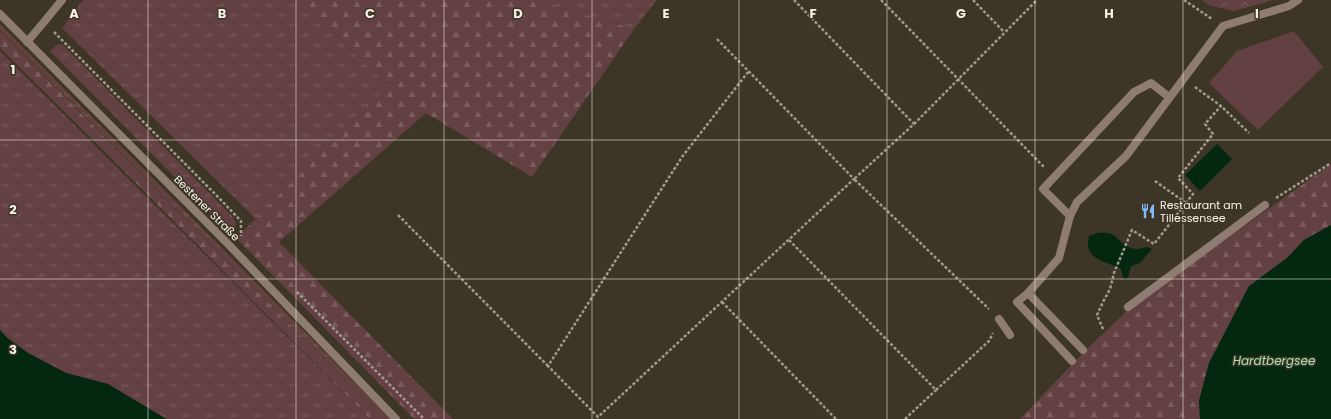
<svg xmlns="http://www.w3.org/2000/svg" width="1331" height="419" font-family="Poppins,sans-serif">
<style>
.grass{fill:url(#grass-tufts)}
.forest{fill:url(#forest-firs)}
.park{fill:url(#park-crowns)}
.pitch{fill:#634042}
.water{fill:#042710}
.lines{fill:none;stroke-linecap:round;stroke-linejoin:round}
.path{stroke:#a19a8e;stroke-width:2.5;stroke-dasharray:3 2;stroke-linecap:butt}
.service{stroke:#8e7c72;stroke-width:8}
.tertiary{stroke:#8e7c72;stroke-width:8}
.grid{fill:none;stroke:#f8f3e9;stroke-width:1;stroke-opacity:0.55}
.labels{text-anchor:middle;stroke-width:3;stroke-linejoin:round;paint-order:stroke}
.poi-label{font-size:11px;fill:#f8f3e9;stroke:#3d3525;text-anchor:start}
.street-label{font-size:11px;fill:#f8f3e9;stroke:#3d3525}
.water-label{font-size:12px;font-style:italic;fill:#a5e2b3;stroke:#3d3525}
.grid-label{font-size:13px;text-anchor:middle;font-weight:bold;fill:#f8f3e9;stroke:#3d3525;stroke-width:3;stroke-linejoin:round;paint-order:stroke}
</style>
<defs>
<pattern id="grass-tufts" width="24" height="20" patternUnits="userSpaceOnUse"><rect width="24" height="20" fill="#634042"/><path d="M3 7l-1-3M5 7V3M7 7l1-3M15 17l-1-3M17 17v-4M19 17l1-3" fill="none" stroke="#7a5c5d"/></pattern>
<pattern id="forest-firs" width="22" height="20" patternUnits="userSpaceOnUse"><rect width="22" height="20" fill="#634042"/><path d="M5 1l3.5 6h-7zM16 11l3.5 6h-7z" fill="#7a5c5d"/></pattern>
<pattern id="park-crowns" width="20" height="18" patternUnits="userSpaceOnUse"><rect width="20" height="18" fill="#634042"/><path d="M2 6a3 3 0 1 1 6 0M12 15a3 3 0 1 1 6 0" fill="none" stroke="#7a5c5d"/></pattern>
</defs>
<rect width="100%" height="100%" fill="#3d3525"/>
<g class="grass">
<path d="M83,0H301L389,86L256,219L62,28Z"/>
<path d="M533,0H657L634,29Z"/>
<path d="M0,24L391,419H383L0,30Z"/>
<path d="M58,44L63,45L233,217L236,224L234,229L229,232L50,51Z"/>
<path d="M0,51L370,419H167L108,384L66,373L28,353L7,337L0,330Z"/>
</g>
<g class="forest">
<path d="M301,0H533L634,29L532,177L426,113L279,242L453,419H414L236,238L389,86Z"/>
<path d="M0,31L383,419H370L105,152L0,48Z"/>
<path d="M1331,164V225L1304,240L1287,258L1249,286L1209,363L1199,401L1200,419H1020L1085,351L1130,308Z"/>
</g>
<path class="park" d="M1202,0H1274L1234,11L1211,6Z"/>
<path class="pitch" d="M1294,31L1323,67L1258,130L1209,83L1237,51Z"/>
<g class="water">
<path d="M1217,144L1232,159L1200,191L1185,175Z"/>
<path d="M1331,225V419H1200L1199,401L1209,363L1249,286L1287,258L1304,240Z"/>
<path d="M1097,233C1102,233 1108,232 1113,235C1116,236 1118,239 1120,241C1128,249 1136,251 1146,247L1152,249L1140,263L1131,266L1128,277L1125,280C1122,276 1122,271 1120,268C1104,261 1083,259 1089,236Z"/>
<path d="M0,330L7,338L28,353L66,373L108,384L166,419H0Z"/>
</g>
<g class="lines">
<g class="path">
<path d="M794,0L914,124L854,179L989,309"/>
<path d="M881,0L1044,167"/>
<path d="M973,0L1004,32"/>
<path d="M1184,0L1212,19"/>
<path d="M54,32L221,200L241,221V236"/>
<path d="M717,39L854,179L598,417L548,366L682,157L748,72"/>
<path d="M1195,87L1221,106L1249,133"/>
<path d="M914,124L1037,0"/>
<path d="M1155,181L1186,203"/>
<path d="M1276,198L1331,163"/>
<path d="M398,215L548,366"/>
<path d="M789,240L936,390L989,341L993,333"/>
<path d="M297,292L424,419"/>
<path d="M722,302L836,419"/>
<path d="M1103,329L1097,315L1103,302L1110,289L1114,273L1132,230L1154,244L1193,194L1178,178L1213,134L1205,124L1221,106"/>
<path d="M905,419L936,390"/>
</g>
<g class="service">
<path d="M27,42L44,22L62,0"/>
<path d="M1070,216L1043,189L1134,92L1151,83L1169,97"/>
<path d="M1028,293L1083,350"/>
<path d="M1128,307L1265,205"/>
<path d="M999,319L1010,335"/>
<path d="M1072,361L1017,302L1028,293L1059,258L1070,216L1077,202L1126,156L1223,26L1289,6L1298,0"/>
</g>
<path class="tertiary" d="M0,14L229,245L396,419"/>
</g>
<path class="grid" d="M148,0V419M296,0V419M444,0V419M592,0V419M739,0V419M887,0V419M1035,0V419M1183,0V419M0,140H1331M0,279H1331"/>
<defs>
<g id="restaurant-bare" transform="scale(1.2)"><path d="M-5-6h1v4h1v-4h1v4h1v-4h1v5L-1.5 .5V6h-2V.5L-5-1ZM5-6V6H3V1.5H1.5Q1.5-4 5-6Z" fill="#84bcfb" stroke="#3d3525" stroke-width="2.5" paint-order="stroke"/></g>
</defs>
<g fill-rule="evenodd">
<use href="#restaurant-bare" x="1148" y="211"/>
</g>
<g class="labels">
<g class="poi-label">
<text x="1160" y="209">Restaurant am<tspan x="1160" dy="13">Tillessensee</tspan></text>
</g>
<g class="street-label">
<text transform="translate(207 208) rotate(45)" y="4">Bestener Straße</text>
</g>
<g class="water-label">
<text x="1274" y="365">Hardtbergsee</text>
</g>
</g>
<g class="grid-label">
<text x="74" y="18">A</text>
<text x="222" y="18">B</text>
<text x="370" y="18">C</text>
<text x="518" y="18">D</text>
<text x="666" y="18">E</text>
<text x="813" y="18">F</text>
<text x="961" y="18">G</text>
<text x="1109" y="18">H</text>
<text x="1257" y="18">I</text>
<text x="13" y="74">1</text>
<text x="13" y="214">2</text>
<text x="13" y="354">3</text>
</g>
</svg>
